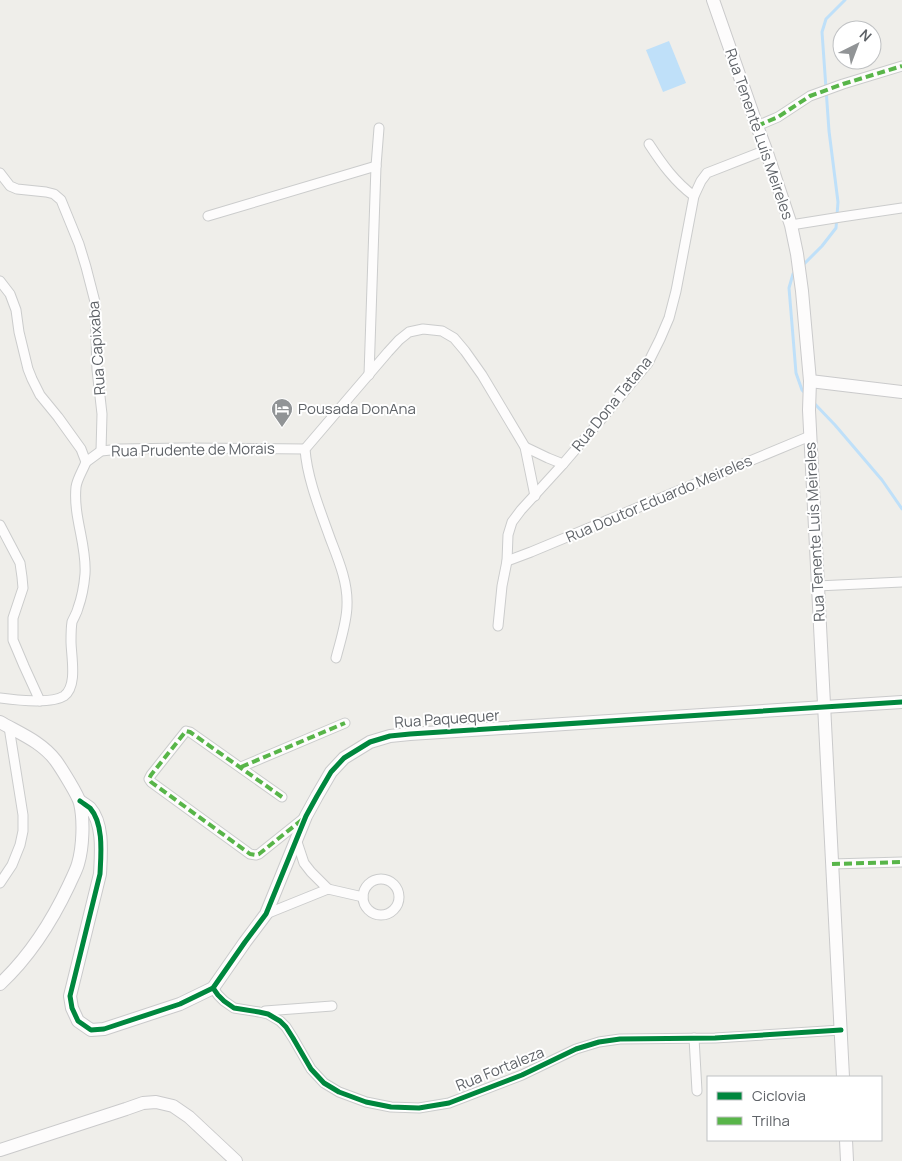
<svg xmlns="http://www.w3.org/2000/svg" width="902" height="1161" font-family="Manrope,sans-serif">
<style>
.water{fill:#bfe0f9}
.lines{fill:none;stroke-linecap:round;stroke-linejoin:round}
.stream{stroke:#bfe0f9;stroke-width:3}
.street-casing{stroke:#cbcccc;stroke-width:11}
.secondary-casing{stroke:#cacacb;stroke-width:14}
.street{stroke:#fdfcfc;stroke-width:9}
.secondary{stroke:#fdfcfc;stroke-width:12}
.quiet{stroke:#58b549;stroke-width:4;stroke-dasharray:8 4;stroke-linecap:butt}
.cycleway-casing{stroke:#fff;stroke-width:8}
.cycleway{stroke:#00873e;stroke-width:5}
.labels{text-anchor:middle;stroke-width:4;stroke-linejoin:round;paint-order:stroke}
.street-label{font-size:15px;fill:#5f6368;stroke:#fff}
.poi-label{font-size:15px;fill:#5f6368;stroke:#fff;text-anchor:start}
</style>
<rect width="100%" height="100%" fill="#efeeea"/>
<path class="water" d="M669,41L686,83L663,92L646,50Z"/>
<g class="lines">
<g class="stream">
<path d="M802,266L822,246L836,228L838,202L829,131L822,32L826,19L845,0"/>
<path d="M795,272L793,274L789,288L796,373L802,390L805,393"/>
<path d="M813,402L835,425L882,480L902,509"/>
</g>
<g class="street-casing">
<g id="street">
<path d="M757,126L778,117L810,96L843,84L902,66"/>
<path d="M649,144C662,164 675,182 694,196"/>
<path d="M0,173L10,186L17,189L46,192L54,194L61,200L79,244L86,267L95,302L97,370L102,414L101,451"/>
<path d="M208,216L376,166"/>
<path d="M791,225L841,217L902,208"/>
<path d="M0,281L10,294L16,310L19,332L28,369L32,379L40,395L58,417L81,449L86,462C83,470 77,479 76,487C73,517 87,545 85,574C84,586 82,597 78,608C77,613 74,617 72,622C71,628 71,635 71,641C71,656 78,686 64,696C52,704 15,700 0,698"/>
<path d="M369,375L376,166L379,128"/>
<path d="M525,447L548,458L563,464"/>
<path d="M86,462L101,451L121,449L183,448L305,449"/>
<path d="M0,525L20,563L22,577L23,588L13,618V640L24,666L40,701"/>
<path d="M507,561L531,552L810,436"/>
<path d="M817,586L902,582"/>
<path d="M498,626L502,586L507,561L508,535L512,522L521,510L563,464L599,422L648,363L660,339L669,318L676,291L694,196L701,181L707,173L766,150"/>
<path d="M336,658C340,642 347,622 347,605C348,582 338,559 330,538C320,510 307,478 305,449L388,352L399,340L409,332L423,329L442,331L454,338L465,351L482,375L525,447L535,496"/>
<path d="M241,767L345,723"/>
<path d="M282,797L190,732L186,731L151,775L149,779L151,782L250,854L256,855L259,854L304,818"/>
<path d="M297,842L304,863L311,872L328,889"/>
<path d="M832,864L902,862"/>
<circle cx="381" cy="897" r="18"/>
<path d="M0,883L12,865L20,845L23,831V815L9,727"/>
<path d="M266,914L328,889L363,897"/>
<path d="M213,988L218,995L224,1001L234,1008L259,1012L268,1014L280,1021L286,1027L293,1038L311,1069L324,1083L339,1092L366,1102L391,1107L419,1108L449,1103L522,1075L576,1049L599,1042L620,1039L715,1038L841,1030"/>
<path d="M265,1011L332,1006"/>
<path d="M694,1038L697,1091"/>
</g>
</g>
<g class="secondary-casing">
<g id="secondary">
<path d="M713,0L757,126L766,150L791,225L797,254L802,291L810,381L809,410L843,1077"/>
<path d="M810,381L902,392"/>
<path d="M0,722C19,733 42,742 56,761C61,768 78,795 80,803C84,820 83,847 78,864C76,871 72,878 69,885C52,921 29,957 0,984"/>
<path d="M80,801C83,803 87,806 90,808C104,824 101,854 100,874L70,996L72,1008L78,1021L91,1030L104,1029L180,1004L213,988L245,942L266,914L306,816L317,796L331,772L344,758L370,742L390,736L410,734L902,702"/>
<path d="M846,1140L847,1161"/>
<path d="M0,1150L126,1109L143,1103L156,1102L173,1106L189,1117L236,1161"/>
</g>
</g>
<use href="#street" class="street"/>
<use href="#secondary" class="secondary"/>
<g class="quiet">
<path d="M757,126L778,117L810,96L843,84L902,66"/>
<path d="M241,767L345,723"/>
<path d="M282,797L190,732L186,731L151,775L149,779L151,782L250,854L256,855L259,854L303,819"/>
<path d="M832,864L902,862"/>
</g>
<g class="cycleway-casing">
<g id="cycleway">
<path d="M80,801C83,803 87,806 90,808C104,824 101,854 100,874L70,996L72,1008L78,1021L91,1030L104,1029L180,1004L213,988L245,942L266,914L306,816L317,796L331,772L344,758L370,742L390,736L410,734L902,702"/>
<path d="M213,988L218,995L224,1001L234,1008L259,1012L268,1014L280,1021L286,1027L293,1038L311,1069L324,1083L339,1092L366,1102L391,1107L419,1108L449,1103L522,1075L576,1049L599,1042L620,1039L715,1038L841,1030"/>
</g>
</g>
<use href="#cycleway" class="cycleway"/>
</g>
<defs>
<g id="hotel-pin" transform="scale(1.125)"><path d="M0 17L-7.5 6A9.5 9.5 0 1 1 7.5 6Z" fill="#919496" stroke="#fff"/><path d="M-6-4.5h1.5V1H6V5H4.5V3h-9V5H-6ZM-4 0a1.8 1.8 0 1 1 3.6 0ZM.5 0V-2.5h3Q6-2.5 6 0Z" fill="#fff"/></g>
</defs>
<g fill-rule="evenodd">
<use href="#hotel-pin" x="282" y="409"/>
</g>
<g class="labels">
<g class="street-label">
<text transform="translate(759 134) rotate(71)" y="5">Rua Tenente Luís Meireles</text>
<text transform="translate(97 348) rotate(-94)" y="5">Rua Capixaba</text>
<text transform="translate(612 404) rotate(-51)" y="5">Rua Dona Tatana</text>
<text transform="translate(193 450) rotate(-1)" y="5">Rua Prudente de Morais</text>
<text transform="translate(659 499) rotate(-23)" y="5">Rua Doutor Eduardo Meireles</text>
<text transform="translate(815 532) rotate(-93)" y="5">Rua Tenente Luís Meireles</text>
<text transform="translate(447 719) rotate(-4)" y="5">Rua Paquequer</text>
<text transform="translate(500 1069) rotate(-22)" y="5">Rua Fortaleza</text>
</g>
<g class="poi-label">
<text x="298" y="414">Pousada DonAna</text>
</g>
</g>
<rect x="707" y="1076" width="175" height="65" fill="#ffffff" stroke="#bfc1c3"/>
<rect x="717" y="1092" width="25" height="8" fill="#00873e" stroke="#bfc1c3"/>
<text x="752" y="1101" font-size="15" fill="#5f6368">Ciclovia</text>
<rect x="717" y="1117" width="25" height="8" fill="#58b549" stroke="#bfc1c3"/>
<text x="752" y="1126" font-size="15" fill="#5f6368">Trilha</text>
<g transform="translate(857 45) rotate(42)"><circle r="24" fill="#ffffff" stroke="#bfc1c3"/>
<path d="M0-4L9 19L0 12L-9 19Z" fill="#919496"/>
<text y="-8" font-size="14" font-weight="bold" text-anchor="middle" fill="#5f6368">N</text>
</g>
</svg>
